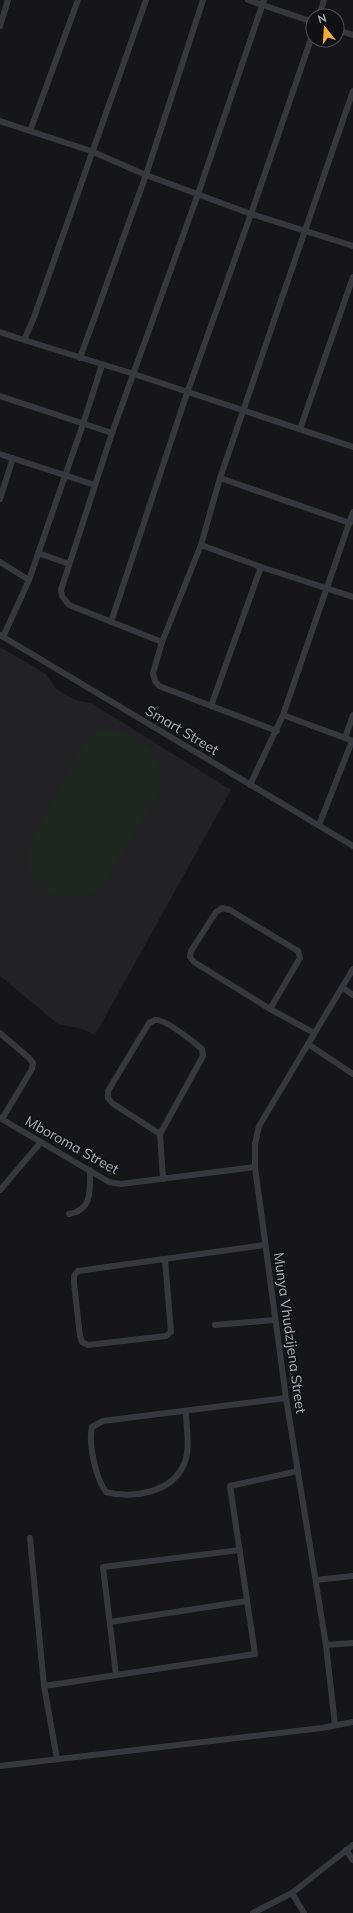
<svg xmlns="http://www.w3.org/2000/svg" width="353" height="1913" font-family="Mulish,sans-serif">
<style>
.built{fill:#222225}
.green{fill:#1e261f}
.lines{fill:none;stroke-linecap:round;stroke-linejoin:round}
.street{stroke:#37383d;stroke-width:6}
.labels{text-anchor:middle;stroke-width:3;stroke-linejoin:round;paint-order:stroke}
.street-label{font-size:14px;fill:#a8adb8;stroke:#111113}
</style>
<rect width="100%" height="100%" fill="#161618"/>
<path class="built" d="M0,647L46,674L56,689L66,695L78,701L91,703L231,790L95,1035L82,1029L58,1024L0,976Z"/>
<path class="green" d="M97,730H115L128,734L150,748L160,766V790L100,890L88,895L63,898L45,892L33,878L27,861L31,840L87,738Z"/>
<g class="lines">
<g class="street">
<path d="M248,0L313,22"/>
<path d="M319,16L324,0"/>
<path d="M0,26L8,0"/>
<path d="M337,30L353,35"/>
<path d="M0,121L91,151L146,175L251,214L353,246"/>
<path d="M30,131L78,0"/>
<path d="M0,332L24,340L33,320L146,0"/>
<path d="M24,340L134,374L353,447"/>
<path d="M80,358L146,175L203,0"/>
<path d="M0,396L112,433"/>
<path d="M300,429L353,277"/>
<path d="M0,454L95,485"/>
<path d="M220,478L350,523"/>
<path d="M0,499L13,458"/>
<path d="M201,545L261,567L353,597"/>
<path d="M38,553L69,564"/>
<path d="M0,562L29,580"/>
<path d="M111,622L187,393L251,214L313,33"/>
<path d="M0,635L353,846"/>
<path d="M3,637L29,580L83,424L102,365"/>
<path d="M162,642L69,605L62,596L61,590L112,433L198,194L264,0"/>
<path d="M211,706L261,567"/>
<path d="M283,715L353,741"/>
<path d="M277,731L159,686L155,681L153,673L162,642L201,545L220,478L353,91"/>
<path d="M345,738L353,715"/>
<path d="M250,785L283,715L353,512"/>
<path d="M319,825L352,741"/>
<path d="M342,987L353,995"/>
<path d="M270,1009L300,958L298,951L230,910L222,908L216,912L191,951L190,957L194,962L270,1009L314,1033"/>
<path d="M0,1033L29,1058L33,1063L32,1069L2,1119"/>
<path d="M308,1044L353,1074"/>
<path d="M0,1118L109,1182L121,1184L255,1167"/>
<path d="M160,1134L112,1103L108,1098V1091L149,1023C151,1022 153,1021 155,1020C164,1018 194,1042 202,1049L203,1056L160,1134L163,1179"/>
<path d="M0,1190L41,1142"/>
<path d="M69,1214C93,1210 90,1189 90,1170"/>
<path d="M165,1260L171,1332L166,1336L88,1345L82,1342L80,1336L74,1283V1276L78,1271L265,1245"/>
<path d="M215,1325L275,1320"/>
<path d="M186,1412C186,1428 191,1449 184,1464C172,1493 132,1499 106,1492C96,1479 88,1443 92,1427L103,1421L286,1398"/>
<path d="M30,1538L44,1686"/>
<path d="M316,1580L353,1576"/>
<path d="M110,1622L247,1601"/>
<path d="M326,1645L353,1643"/>
<path d="M116,1675L103,1567L240,1550"/>
<path d="M335,1725L326,1645L286,1398L255,1167V1144L259,1126L353,969"/>
<path d="M57,1759L44,1686L255,1654L230,1486L298,1471"/>
<path d="M0,1766L322,1728L353,1722"/>
<path d="M346,1850L353,1860"/>
<path d="M292,1893L304,1913"/>
<path d="M253,1913L292,1893L353,1845"/>
</g>
</g>
<g class="labels">
<g class="street-label">
<text transform="translate(182 730) rotate(31)" y="5">Smart Street</text>
<text transform="translate(72 1145) rotate(29)" y="5">Mboroma Street</text>
<text transform="translate(290 1333) rotate(82)" y="5">Munya Vhudzijena Street</text>
</g>
</g>
<g transform="translate(325 28) rotate(343)"><circle r="19" fill="#111113" stroke="#4d4f55"/>
<path d="M0-3L7 15L0 10L-7 15Z" fill="#f2b134"/>
<text y="-6" font-size="11" font-weight="bold" text-anchor="middle" fill="#a8adb8">N</text>
</g>
</svg>
